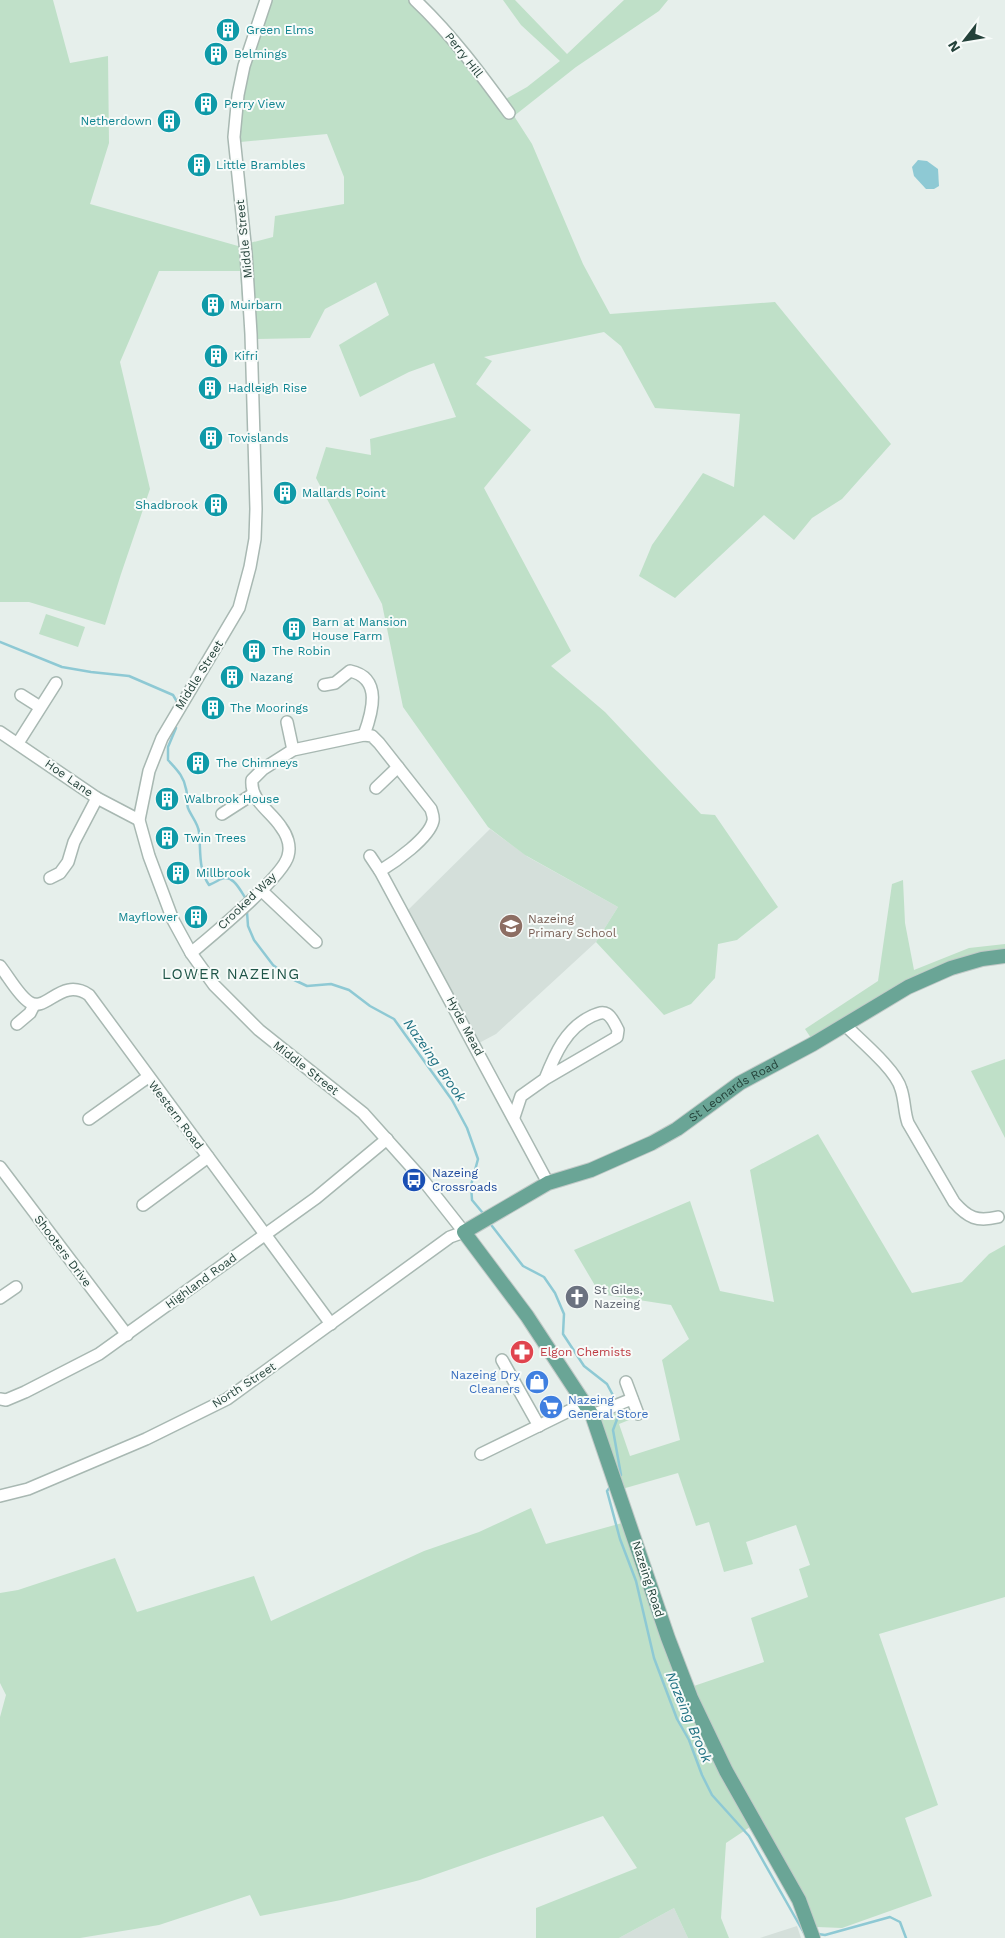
<svg xmlns="http://www.w3.org/2000/svg" width="1005" height="1938" font-family="'Work Sans',sans-serif">
<style>
.built{fill:#d4dfda}
.green{fill:#bfe0c8}
.water{fill:#8ec9d4}
.lines{fill:none;stroke-linecap:round;stroke-linejoin:round}
.stream{stroke:#8ec9d4;stroke-width:2.5}
.minor-casing{stroke:#a8b8b2;stroke-width:14}
.major-casing{stroke:#c2cac8;stroke-width:16}
.minor{stroke:#fff;stroke-width:11}
.major{stroke:#6aa596;stroke-width:14}
.labels{text-anchor:middle;stroke-width:4;stroke-linejoin:round;paint-order:stroke}
.culture-label{font-size:12px;fill:#0d838f;stroke:#f7fbf9;text-anchor:start}
.street-label{font-size:12px;fill:#24423a;stroke:#f7fbf9}
.education-label{font-size:12px;fill:#785e54;stroke:#f7fbf9;text-anchor:start}
.transit-label{font-size:12px;fill:#164399;stroke:#f7fbf9;text-anchor:start}
.worship-label{font-size:12px;fill:#5b616d;stroke:#f7fbf9;text-anchor:start}
.health-label{font-size:12px;fill:#be3a42;stroke:#f7fbf9;text-anchor:start}
.shop-label{font-size:12px;fill:#366cbe;stroke:#f7fbf9;text-anchor:end}
.water-label{font-size:14px;font-style:italic;fill:#1c6f80;stroke:#f7fbf9}
.quarter-label{font-size:15px;letter-spacing:1px;fill:#1f5548;stroke:#f7fbf9}
</style>
<rect width="100%" height="100%" fill="#e6efeb"/>
<g class="built">
<path d="M490,829L528,857L618,907L596,942L496,1034L479,1043L407,911Z"/>
<path d="M674,1908L688,1938H619Z"/>
<path d="M797,1926L801,1938H760Z"/>
</g>
<g class="green">
<path d="M0,0H53L70,63L108,56L109,143L90,204L238,246L273,237L275,216L344,204V177L327,134L230,143L229,118L238,67L261,0H423L433,10L504,100L527,87L560,61L521,25L503,0H515L567,54L624,0H668L659,11L576,67L514,116L532,144L583,264L610,314L775,302L891,444L842,499L812,518L794,540L764,515L675,598L639,576L652,545L703,473L734,487L740,414L655,408L621,346L604,332L484,357L492,361L476,384L531,430L484,488L571,651L551,666L605,712L701,814L715,815L778,907L737,940L718,944L715,978L691,1004L664,1015L596,942L618,907L525,855L488,827L403,707L382,604L316,478L326,447L371,455L370,439L456,417L434,363L409,372L360,397L339,345L389,315L376,282L325,309L310,338L257,339L251,319L243,315L240,271H159L120,362L150,489L121,574L105,625L29,602H0Z"/>
<path d="M46,614L85,627L78,647L39,634Z"/>
<path d="M903,880L905,923L914,970L969,948L1005,944V960L917,986L817,1047L805,1029L878,981L892,884Z"/>
<path d="M1005,1059V1138L971,1071Z"/>
<path d="M818,1134L912,1293L962,1282L989,1254L1005,1245V1597L879,1634L938,1805L905,1818L932,1896L842,1928L817,1927L806,1899L762,1819L726,1843L721,1918L729,1938H688L674,1908L619,1938H536V1908L637,1868L603,1816L420,1880L341,1900L260,1916L250,1895L159,1925L80,1938H0V1717L6,1695L0,1683V1593L18,1590L115,1558L137,1612L254,1576L271,1621L424,1551L479,1532L531,1508L546,1544L633,1520L691,1687L764,1662L751,1618L808,1597L799,1569L810,1565L796,1525L746,1542L753,1564L724,1572L709,1522L696,1526L678,1473L622,1489L600,1419L630,1408L634,1418L619,1424L630,1456L680,1440L662,1360L689,1339L671,1305L600,1294L574,1250L690,1201L720,1291L774,1302L750,1170Z"/>
</g>
<path class="water" d="M918,160L927,161L938,169L939,186L934,189H926L914,176L912,167Z"/>
<g class="lines">
<g class="stream">
<path d="M0,642L62,667L91,672L129,676L173,695L176,700"/>
<path d="M176,728L168,747V760C176,769 184,776 186,789C188,795 186,802 188,808C191,816 198,823 199,832C201,851 198,869 209,885C214,883 217,881 221,879C233,874 240,890 246,899"/>
<path d="M247,912L248,926L254,940L273,965L290,978L307,986L331,984L349,990L370,1006L394,1019L452,1100L467,1128L478,1159L471,1185L472,1200L482,1212"/>
<path d="M492,1226L523,1266L544,1277L555,1293L564,1314L563,1334L584,1366L607,1384L616,1401"/>
<path d="M619,1414L613,1430L621,1475"/>
<path d="M610,1487L607,1491L620,1539L636,1581L654,1658L677,1719L689,1740L702,1775L712,1795L749,1836L804,1933"/>
<path d="M818,1934L825,1935L890,1917L900,1922L906,1938"/>
</g>
<g class="minor-casing">
<g id="minor">
<path d="M415,0C451,34 480,73 509,113"/>
<path d="M324,685L335,683L350,671C383,678 372,713 364,735"/>
<path d="M21,695L40,707"/>
<path d="M287,722L293,750"/>
<path d="M0,732L97,798L139,820"/>
<path d="M18,743L56,683"/>
<path d="M376,788L398,767"/>
<path d="M222,814L253,794"/>
<path d="M370,856L380,871L548,1183"/>
<path d="M50,878L60,873L68,862L74,842L97,798"/>
<path d="M261,890L316,942"/>
<path d="M191,953C211,936 283,877 288,856C291,846 287,835 281,827C271,811 250,801 252,780L263,769L293,750L364,735L372,736L379,743L431,809C432,813 434,817 433,821C429,838 395,862 380,871"/>
<path d="M0,966C8,976 19,996 29,1002C46,1014 61,976 89,995L331,1324"/>
<path d="M17,1024L30,1013L34,1005"/>
<path d="M846,1026C861,1041 896,1070 901,1089C905,1101 904,1112 908,1123L954,1202C968,1218 977,1222 998,1217"/>
<path d="M514,1117L521,1096L545,1079L617,1037L618,1030C615,1024 612,1017 607,1014C602,1011 597,1014 592,1016C566,1028 555,1054 545,1079"/>
<path d="M89,1119L148,1077"/>
<path d="M0,1167L127,1335"/>
<path d="M143,1205L208,1157"/>
<path d="M0,1298L16,1287"/>
<path d="M502,1360L539,1426"/>
<path d="M626,1382L638,1414"/>
<path d="M0,1399L6,1400L25,1392L99,1354L316,1198L387,1139"/>
<path d="M592,1415L632,1399"/>
<path d="M481,1454L585,1403"/>
<path d="M0,1496L28,1489L146,1439L227,1399L450,1237L464,1232L423,1180L363,1113L259,1030L214,985L191,953L173,920L149,856L139,820L149,771L162,738L239,608L250,567L255,539L256,509L251,334L246,253L234,137L238,95L244,66L266,0"/>
</g>
</g>
<g class="major-casing">
<g id="major">
<path id="s1" d="M813,1938L799,1900L726,1771L691,1698L668,1638L592,1415L527,1316L464,1232L548,1183L591,1170L652,1143L677,1129L740,1083L813,1044L908,987L951,968L982,959L1005,956"/>
</g>
</g>
<use href="#minor" class="minor"/>
<use href="#major" class="major"/>
</g>
<defs>
<g id="building-disc" transform="scale(1.25)"><circle r="9.5" fill="#0f9aa8" stroke="#f7fbf9"/><path d="M-4-6H4V6H1V3H-1V6H-4ZM-2.5-4.3h1.7v1.8h-1.7ZM.8-4.3h1.7v1.8H.8ZM-2.5-1h1.7V.8h-1.7ZM.8-1h1.7V.8H.8Z" fill="#fff"/></g>
<g id="school-disc" transform="scale(1.25)"><circle r="9.5" fill="#8d6e63" stroke="#f7fbf9"/><path d="M0-5L7-2L0 1L-7-2ZM-4 1L0 2.5L4 1V4Q0 6-4 4Z" fill="#fff"/></g>
<g id="bus-disc" transform="scale(1.25)"><circle r="9.5" fill="#1a4fb4" stroke="#f7fbf9"/><path d="M-5-6H5V4H4V6H2V4H-2V6H-4V4H-5ZM-3.5-4V0h7V-4ZM-3.5 1.2v1.5H-2V1.2ZM2 1.2v1.5H3.5V1.2Z" fill="#fff"/></g>
<g id="church-disc" transform="scale(1.25)"><circle r="9.5" fill="#6b7280" stroke="#f7fbf9"/><path d="M-1.2-6h2.4v3.5h3.3v2.4h-3.3V6h-2.4V-.1h-3.3v-2.4h3.3Z" fill="#fff"/></g>
<g id="pharmacy-disc" transform="scale(1.25)"><circle r="9.5" fill="#e0444e" stroke="#f7fbf9"/><path d="M-2-6h4v4h4v4h-4v4h-4v-4h-4v-4h4Z" fill="#fff"/></g>
<g id="shop-disc" transform="scale(1.25)"><circle r="9.5" fill="#3f7fe0" stroke="#f7fbf9"/><path d="M-5-2.5h2.3a2.7 3.5 0 0 1 5.4 0H5L5.5 6h-11ZM-1.5-2.5h3a1.5 2.3 0 0 0-3 0Z" fill="#fff"/></g>
<g id="supermarket-disc" transform="scale(1.25)"><circle r="9.5" fill="#3f7fe0" stroke="#f7fbf9"/><path d="M-6-5.5h2.5l.6 2H6L4.5 2H-2.5L-4.4-4H-6ZM-1.5 3.2a1.3 1.3 0 1 0 .1 0ZM3 3.2a1.3 1.3 0 1 0 .1 0Z" fill="#fff"/></g>
</defs>
<g fill-rule="evenodd">
<use href="#building-disc" x="228" y="30"/>
<use href="#building-disc" x="216" y="54"/>
<use href="#building-disc" x="206" y="104"/>
<use href="#building-disc" x="169" y="121"/>
<use href="#building-disc" x="199" y="165"/>
<use href="#building-disc" x="213" y="305"/>
<use href="#building-disc" x="216" y="356"/>
<use href="#building-disc" x="210" y="388"/>
<use href="#building-disc" x="211" y="438"/>
<use href="#building-disc" x="285" y="493"/>
<use href="#building-disc" x="216" y="505"/>
<use href="#building-disc" x="294" y="629"/>
<use href="#building-disc" x="254" y="651"/>
<use href="#building-disc" x="232" y="677"/>
<use href="#building-disc" x="213" y="708"/>
<use href="#building-disc" x="198" y="763"/>
<use href="#building-disc" x="167" y="799"/>
<use href="#building-disc" x="167" y="838"/>
<use href="#building-disc" x="178" y="873"/>
<use href="#building-disc" x="196" y="917"/>
<use href="#school-disc" x="511" y="926"/>
<use href="#bus-disc" x="414" y="1180"/>
<use href="#church-disc" x="577" y="1297"/>
<use href="#pharmacy-disc" x="522" y="1352"/>
<use href="#shop-disc" x="537" y="1382"/>
<use href="#supermarket-disc" x="551" y="1407"/>
</g>
<g class="labels">
<g class="culture-label">
<text x="246" y="34">Green Elms</text>
<text x="234" y="58">Belmings</text>
<text x="224" y="108">Perry View</text>
<text x="152" y="125" text-anchor="end">Netherdown</text>
<text x="216" y="169">Little Brambles</text>
<text x="230" y="309">Muirbarn</text>
<text x="234" y="360">Kifri</text>
<text x="228" y="392">Hadleigh Rise</text>
<text x="228" y="442">Tovislands</text>
<text x="302" y="497">Mallards Point</text>
<text x="198" y="509" text-anchor="end">Shadbrook</text>
<text x="312" y="626">Barn at Mansion<tspan x="312" dy="14">House Farm</tspan></text>
<text x="272" y="655">The Robin</text>
<text x="250" y="681">Nazang</text>
<text x="230" y="712">The Moorings</text>
<text x="216" y="767">The Chimneys</text>
<text x="184" y="803">Walbrook House</text>
<text x="184" y="842">Twin Trees</text>
<text x="196" y="877">Millbrook</text>
<text x="178" y="921" text-anchor="end">Mayflower</text>
</g>
<g class="street-label">
<text transform="translate(464 55) rotate(52)" y="4">Perry Hill</text>
<text transform="translate(244 239) rotate(-96)" y="4">Middle Street</text>
<text transform="translate(199 675) rotate(-58)" y="4">Middle Street</text>
<text transform="translate(69 778) rotate(35)" y="4">Hoe Lane</text>
<text transform="translate(247 901) rotate(-44)" y="4">Crooked Way</text>
<text transform="translate(465 1026) rotate(62)" y="4">Hyde Mead</text>
<text transform="translate(306 1068) rotate(38)" y="4">Middle Street</text>
<text dy="4" stroke="none"><textPath href="#s1" startOffset="1099">St Leonards Road</textPath></text>
<text transform="translate(176 1115) rotate(53)" y="4">Western Road</text>
<text transform="translate(63 1251) rotate(53)" y="4">Shooters Drive</text>
<text transform="translate(201 1281) rotate(-36)" y="4">Highland Road</text>
<text transform="translate(244 1385) rotate(-33)" y="4">North Street</text>
<text transform="translate(648 1579) rotate(72)" y="4">Nazeing Road</text>
</g>
<g class="education-label">
<text x="528" y="923">Nazeing<tspan x="528" dy="14">Primary School</tspan></text>
</g>
<g class="transit-label">
<text x="432" y="1177">Nazeing<tspan x="432" dy="14">Crossroads</tspan></text>
</g>
<g class="worship-label">
<text x="594" y="1294">St Giles,<tspan x="594" dy="14">Nazeing</tspan></text>
</g>
<g class="health-label">
<text x="540" y="1356">Elgon Chemists</text>
</g>
<g class="shop-label">
<text x="520" y="1379">Nazeing Dry<tspan x="520" dy="14">Cleaners</tspan></text>
<text x="568" y="1404" text-anchor="start">Nazeing<tspan x="568" dy="14">General Store</tspan></text>
</g>
<g class="water-label">
<text transform="translate(435 1060) rotate(55)" y="5">Nazeing Brook</text>
<text transform="translate(689 1717) rotate(67)" y="5">Nazeing Brook</text>
</g>
<g class="quarter-label">
<text x="231" y="979">LOWER NAZEING</text>
</g>
</g>
<g transform="translate(965 40) rotate(239)" stroke="#f7fbf9" stroke-width="4" paint-order="stroke">
<path d="M0-4L9 19L0 12L-9 19Z" fill="#24423a"/>
<text y="-8" font-size="14" font-weight="bold" text-anchor="middle" fill="#24423a">N</text>
</g>
</svg>
